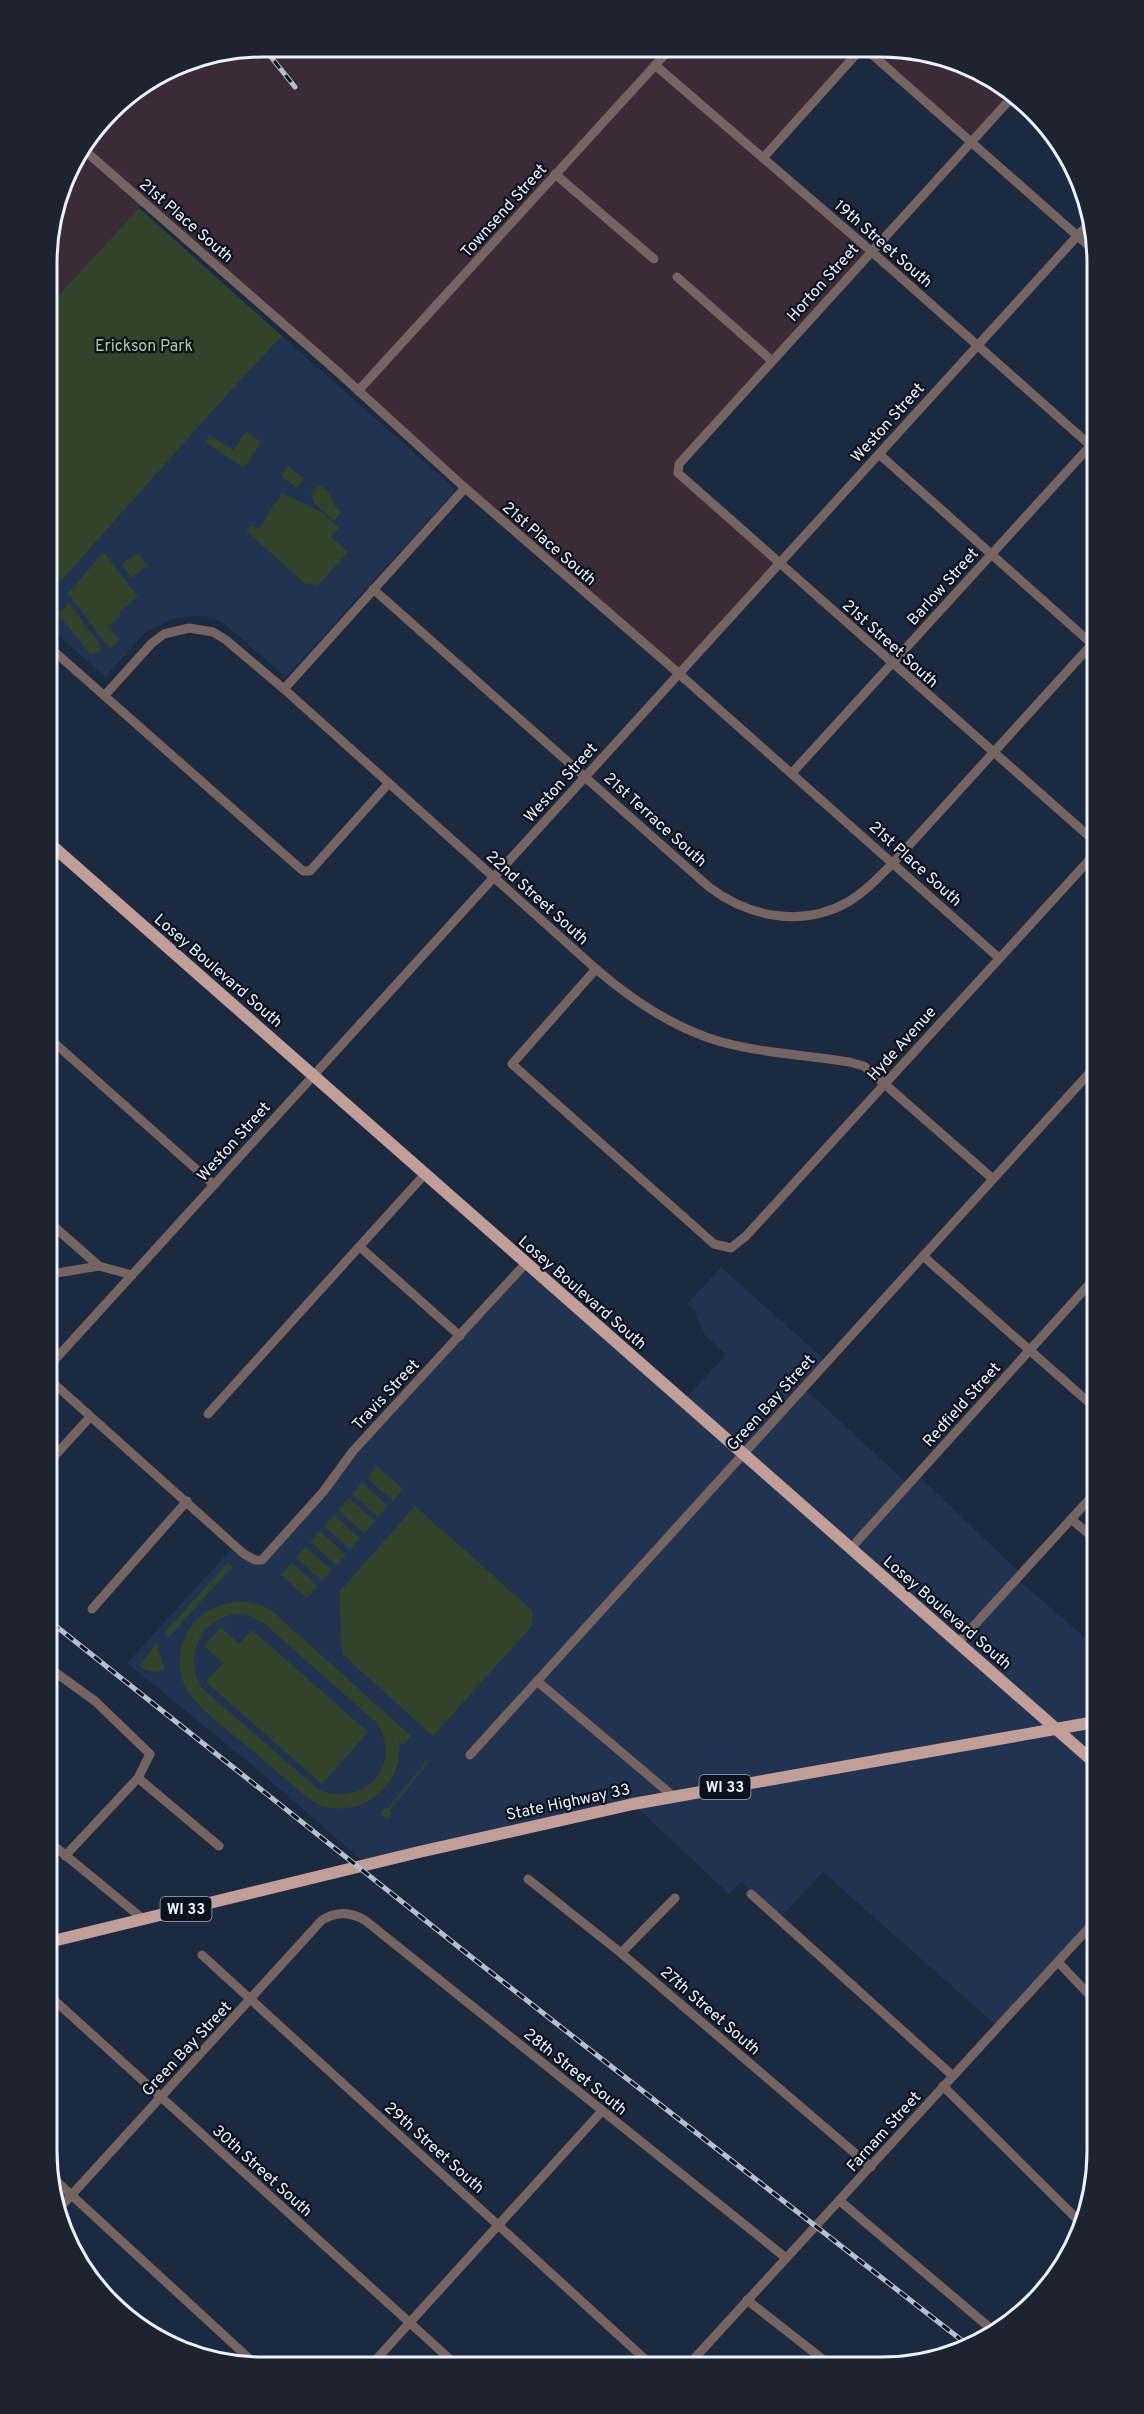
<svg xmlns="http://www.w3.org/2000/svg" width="1144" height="2414" font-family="Overpass,sans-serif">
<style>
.built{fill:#213351}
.industrial{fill:#3b2b37}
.green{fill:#31432b;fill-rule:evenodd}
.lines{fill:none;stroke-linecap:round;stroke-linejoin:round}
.minor{stroke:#756461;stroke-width:9}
.major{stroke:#c29e99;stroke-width:12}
.rail-casing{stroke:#b5bfcf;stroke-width:5}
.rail{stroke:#0c121d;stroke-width:3;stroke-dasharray:9;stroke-linecap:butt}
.labels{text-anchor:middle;stroke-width:4.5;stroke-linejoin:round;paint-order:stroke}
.shield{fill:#0c121d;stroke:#a7afbb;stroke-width:1.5}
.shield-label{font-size:15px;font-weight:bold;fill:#eaf2ff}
.street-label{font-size:16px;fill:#eaf2ff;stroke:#0c121d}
.park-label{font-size:16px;fill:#a7cd9b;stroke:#0c121d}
.rim{fill:none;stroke:#eaf2ff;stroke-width:3}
</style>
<rect width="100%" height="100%" fill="#1b2941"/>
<g class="built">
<path d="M282,336L452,486L454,492L286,677L228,627L218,620L195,616L172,619L146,632L105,677L48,626V595L225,397Z"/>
<path d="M526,1263L682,1402L726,1355L704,1334L694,1309L688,1303L721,1267L827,1362L804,1388L908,1484L917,1474L1021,1574L1016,1580L1023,1584L1095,1646L1096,1920L998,2027L823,1872L779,1919L741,1882L729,1894L633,1804L367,1865L258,1770L127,1663L235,1545L255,1560L271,1549Z"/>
</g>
<g class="industrial">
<path d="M263,47L860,50L763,158L871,251L679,464L678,473L779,564L679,673L146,201L47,308V248L69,168L120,100L180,63Z"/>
<path d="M867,50L923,51L1014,95L970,142Z"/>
</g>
<g class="green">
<path d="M139,208L282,336L225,397L60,582L48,573L47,308Z"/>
<path d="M246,431L261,442L244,468L205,442L210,435L233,450Z"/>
<path d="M288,466L304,478L297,488L281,476Z"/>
<path d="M318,485C332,488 330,504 341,512L334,521L314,503L311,494Z"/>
<path d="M282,493L323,513L339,528L331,537L348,552L316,588L310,583L307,585L246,531L251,525L259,529Z"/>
<path d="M104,552L138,597L119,612L121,616L109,626L120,641L109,648L68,593Z"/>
<path d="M138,553L147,566L131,578L122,564Z"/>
<path d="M69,603L101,646L98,652L90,654L58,614Z"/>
<path d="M377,1466L403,1489L393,1501L367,1478Z"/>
<path d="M362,1483L388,1506L378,1517L352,1494Z"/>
<path d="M349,1498L375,1521L364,1533L338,1510Z"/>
<path d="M415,1506L532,1610L533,1625L433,1736L342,1654L339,1592Z"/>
<path d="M334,1515L360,1538L350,1549L324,1526Z"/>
<path d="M320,1531L346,1555L336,1565L310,1542Z"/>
<path d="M305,1547L332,1570L322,1581L296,1558Z"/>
<path d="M228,1563L232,1567L169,1637L164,1633Z"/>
<path d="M292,1563L318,1586L307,1598L281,1575Z"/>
<path d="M244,1601L261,1605L271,1610L411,1736L403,1745L399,1741C405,1785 361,1820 319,1805C295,1790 274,1768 252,1750C230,1731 199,1712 185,1686C176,1669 179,1645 189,1629C202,1610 222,1602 244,1601ZM236,1614L247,1615L262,1622L377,1723C403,1766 365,1807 319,1790L201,1687C183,1655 200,1620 236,1614Z"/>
<path d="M221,1627L239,1644L252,1630L368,1732L322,1784L206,1682L223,1663L204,1646Z"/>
<path d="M155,1643L159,1644L158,1651L165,1670C155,1673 147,1671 139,1666L152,1649Z"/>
<path d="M428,1759L430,1760L390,1810L392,1813L387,1819L380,1814L385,1807L388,1809Z"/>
</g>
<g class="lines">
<g class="minor">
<path d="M867,50L1090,247"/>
<path d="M655,65L871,251L1091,446"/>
<path d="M1014,95L679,464L678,473L1092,839"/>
<path d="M83,149L338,372L465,488L668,664L999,958"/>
<path d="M763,158L860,50"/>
<path d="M555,174L654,259"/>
<path d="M677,277L771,360"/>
<path d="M358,391L670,49"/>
<path d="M879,454L1092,644"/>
<path d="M373,589L709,887C749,917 802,928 848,902C865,892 879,877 893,863L1092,644"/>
<path d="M48,646L303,871H310L388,784"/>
<path d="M284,689L465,488"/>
<path d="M105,695L152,643L164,634L189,628L213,632L226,640L284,689L596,969C632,1000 672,1027 718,1041C760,1053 806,1055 849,1062L864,1066L993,1179"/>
<path d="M792,773L1091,445"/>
<path d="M596,969L512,1064L714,1244L731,1248L746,1236L1092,857"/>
<path d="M50,1039L214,1185"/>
<path d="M50,1223L99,1266"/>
<path d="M360,1247L460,1336"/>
<path d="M923,1256L1094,1407"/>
<path d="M51,1274L99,1266L132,1275"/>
<path d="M51,1364L1090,222"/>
<path d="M51,1381L244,1554L255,1560H262L323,1492L353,1451L526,1263"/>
<path d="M208,1414L425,1174"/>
<path d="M51,1460L90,1417"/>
<path d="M1071,1519L1095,1539"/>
<path d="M850,1549L1094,1279"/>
<path d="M92,1609L187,1501"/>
<path d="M958,1643L1095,1493"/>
<path d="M52,1670L95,1701L150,1754L138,1778L65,1856"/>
<path d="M537,1681L673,1796"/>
<path d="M470,1755L1093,1069"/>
<path d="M138,1778L219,1846"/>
<path d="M53,1845L143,1919"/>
<path d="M528,1879L621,1953L871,2167"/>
<path d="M751,1894L953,2076"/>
<path d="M621,1953L675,1898"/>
<path d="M202,1955L647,2361"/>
<path d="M1058,1962L1096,2002"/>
<path d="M53,1999L453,2362"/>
<path d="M943,2086L1083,2225"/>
<path d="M54,2179L254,2363"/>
<path d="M840,2201L996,2333"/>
<path d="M56,2212L322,1920C337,1911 352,1912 366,1921L786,2258"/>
<path d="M747,2300L825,2361"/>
<path d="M692,2361L1096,1920"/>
<path d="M373,2363L602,2111"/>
</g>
<g class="major">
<path d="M49,843L1096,1764"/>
<path d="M53,1941L419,1852L633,1804L1095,1722"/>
</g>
<g class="rail-casing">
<g id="rail">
<path d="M263,47L295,87"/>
<path d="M52,1623L470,1956L969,2346"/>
</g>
</g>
<use href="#rail" class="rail"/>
</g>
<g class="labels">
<g class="shield">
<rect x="699.5" y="1775" width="51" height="24" rx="4.5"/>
<rect x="160.5" y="1897" width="51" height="24" rx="4.5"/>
</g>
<g class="shield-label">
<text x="725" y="1792">WI 33</text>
<text x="186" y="1914">WI 33</text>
</g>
<g class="street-label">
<text transform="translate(503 210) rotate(-48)" y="6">Townsend Street</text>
<text transform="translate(187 220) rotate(41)" y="6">21st Place South</text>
<text transform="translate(884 243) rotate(41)" y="6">19th Street South</text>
<text transform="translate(822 282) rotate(-48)" y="6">Horton Street</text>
<text transform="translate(887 422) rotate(-48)" y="6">Weston Street</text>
<text transform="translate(550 543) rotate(41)" y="6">21st Place South</text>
<text transform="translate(942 586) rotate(-48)" y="6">Barlow Street</text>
<text transform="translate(891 643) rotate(42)" y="6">21st Street South</text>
<text transform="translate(560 782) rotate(-48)" y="6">Weston Street</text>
<text transform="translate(656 819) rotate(42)" y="6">21st Terrace South</text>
<text transform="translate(916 863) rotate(42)" y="6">21st Place South</text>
<text transform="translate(538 897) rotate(42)" y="6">22nd Street South</text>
<text transform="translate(219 970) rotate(41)" y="6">Losey Boulevard South</text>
<text transform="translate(901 1043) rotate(-48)" y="6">Hyde Avenue</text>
<text transform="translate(233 1141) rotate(-48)" y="6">Weston Street</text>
<text transform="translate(583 1292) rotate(41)" y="6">Losey Boulevard South</text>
<text transform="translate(385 1394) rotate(-47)" y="6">Travis Street</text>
<text transform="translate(770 1402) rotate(-48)" y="6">Green Bay Street</text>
<text transform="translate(961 1404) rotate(-48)" y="6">Redfield Street</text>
<text transform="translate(948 1612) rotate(41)" y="6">Losey Boulevard South</text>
<text transform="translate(568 1801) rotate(-12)" y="6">State Highway 33</text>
<text transform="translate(711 2010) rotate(41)" y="6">27th Street South</text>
<text transform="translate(186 2048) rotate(-47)" y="6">Green Bay Street</text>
<text transform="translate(576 2071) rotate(39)" y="6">28th Street South</text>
<text transform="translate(883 2131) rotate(-48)" y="6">Farnam Street</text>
<text transform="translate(435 2147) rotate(42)" y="6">29th Street South</text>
<text transform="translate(263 2170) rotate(42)" y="6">30th Street South</text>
</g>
<g class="park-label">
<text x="144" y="351">Erickson Park</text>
</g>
</g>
<path d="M0 0H1144V2414H0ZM263 57H881A206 206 0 0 1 1087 263V2151A206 206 0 0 1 881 2357H263A206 206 0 0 1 57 2151V263A206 206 0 0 1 263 57Z" fill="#1e242f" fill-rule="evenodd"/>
<path class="rim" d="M263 57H881A206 206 0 0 1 1087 263V2151A206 206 0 0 1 881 2357H263A206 206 0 0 1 57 2151V263A206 206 0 0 1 263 57Z"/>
</svg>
